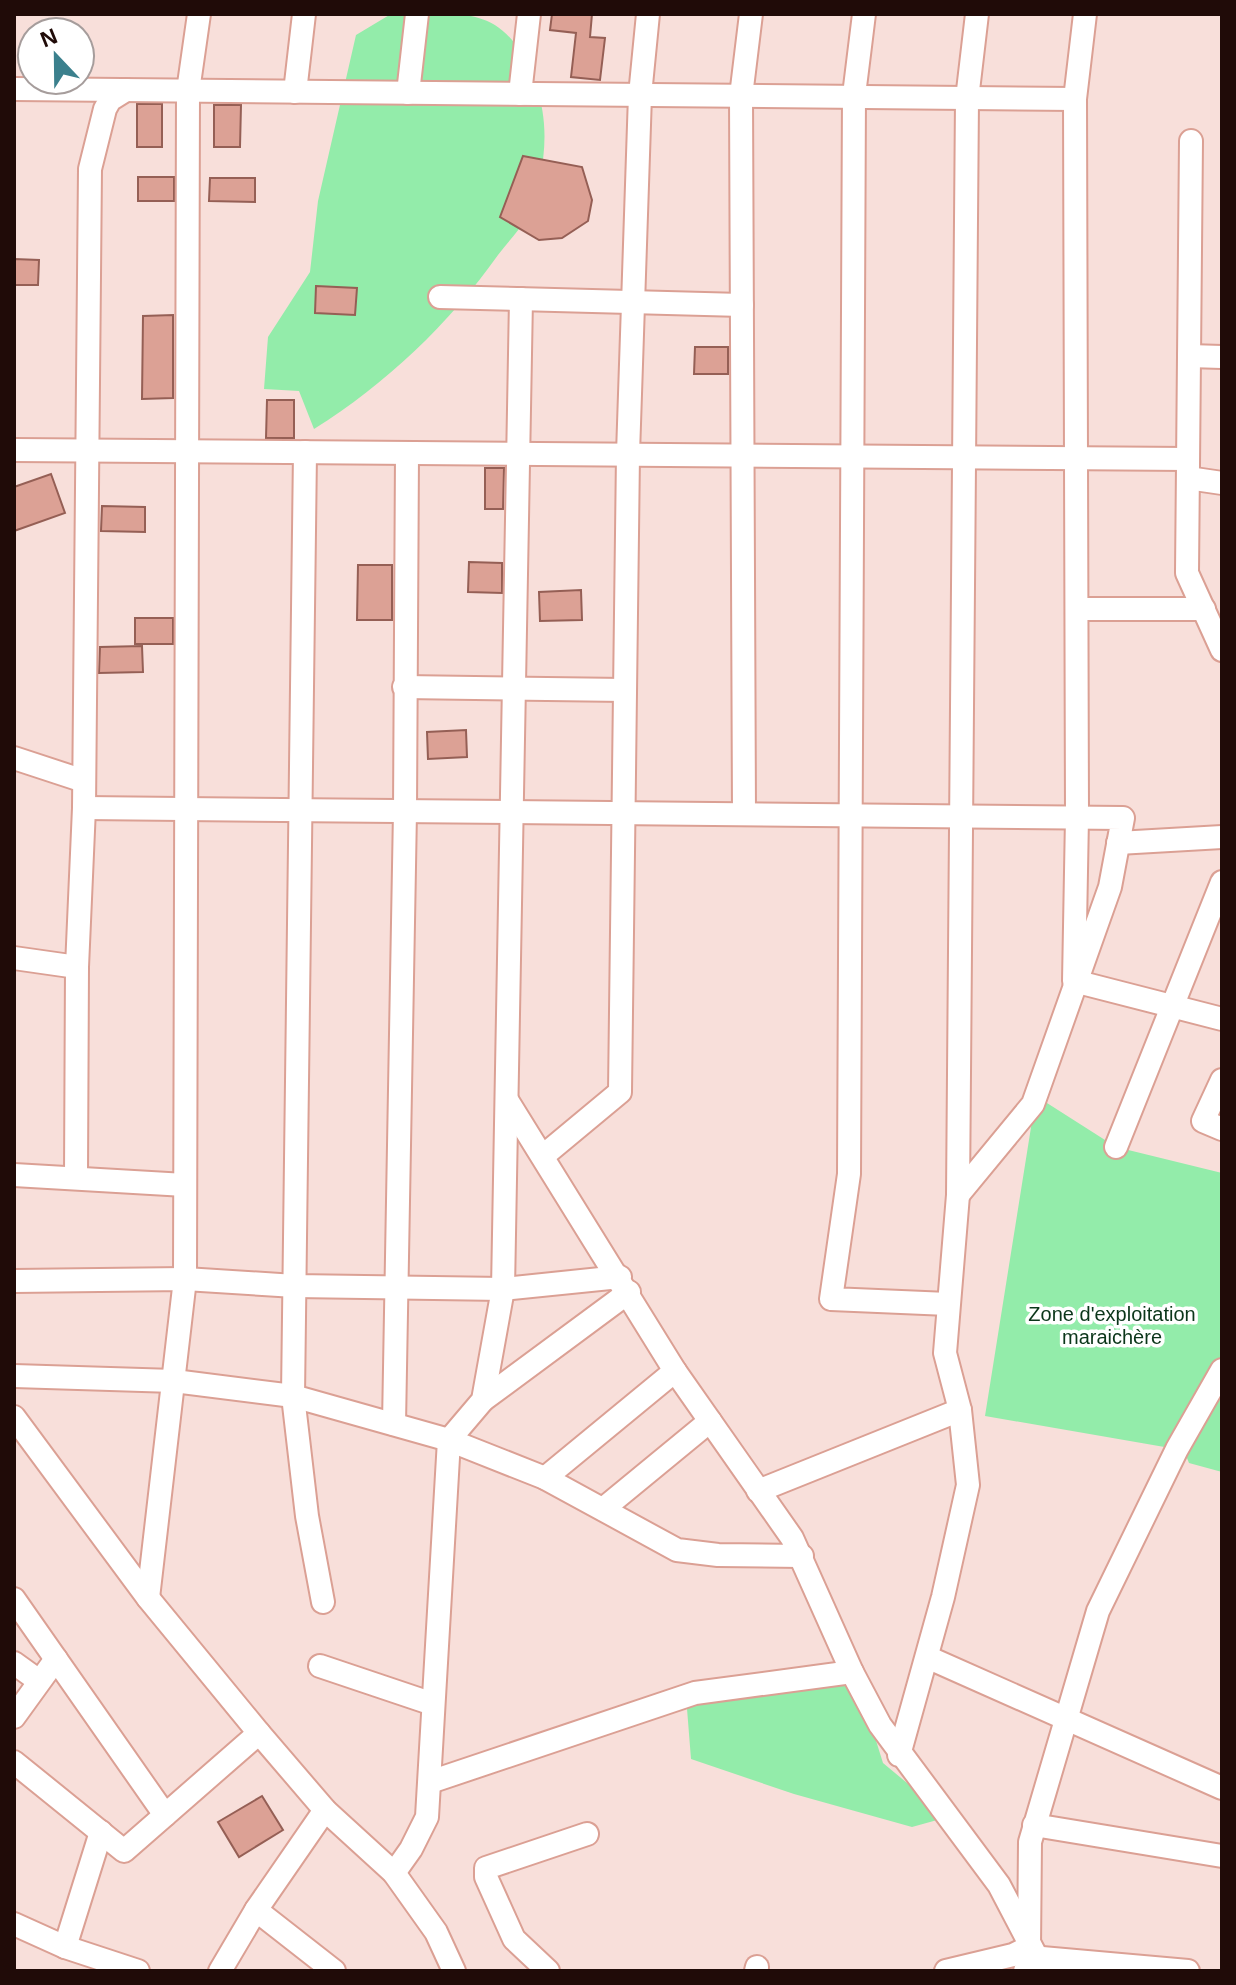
<svg xmlns="http://www.w3.org/2000/svg" width="1236" height="1985" font-family="Helvetica,sans-serif">
<style>
.green{fill:#93ecaa}
.building{fill:#dca195;stroke:#955f55;stroke-width:2}
.lines{fill:none;stroke-linecap:round;stroke-linejoin:round}
.minor-casing{stroke:#dba094;stroke-width:26}
.minor{stroke:#fff;stroke-width:22}
.labels{text-anchor:middle;stroke-width:7;stroke-linejoin:round;paint-order:stroke}
.park-label{font-size:20px;fill:#0b361a;stroke:#fff}
</style>
<rect width="100%" height="100%" fill="#f8dfda"/>
<g class="green">
<path d="M391,14C467,14 506,2 536,86C551,127 545,176 527,216C520,230 507,243 498,255C449,324 386,384 314,429L299,391L264,389L268,337L310,272L318,201L356,35Z"/>
<path d="M1036,1096L1116,1147L1222,1173V1472L1189,1463L1181,1443L1176,1449L985,1416Z"/>
<path d="M858,1683L883,1763L948,1817L912,1827L794,1794L691,1759L686,1696Z"/>
</g>
<g class="building">
<path d="M552,14H592L590,37L605,38L600,80L571,77L576,33L550,30Z"/>
<rect x="137" y="104" width="25" height="43"/>
<path d="M214,105H241L240,147H214Z"/>
<path d="M523,156L582,167L592,200L588,221L562,238L539,240L500,217Z"/>
<rect x="138" y="177" width="36" height="24"/>
<path d="M210,178H255V202L209,201Z"/>
<path d="M14,259L39,260L38,285H14Z"/>
<path d="M316,286L357,288L355,315L315,313Z"/>
<path d="M173,315V398L142,399L143,316Z"/>
<path d="M695,347H728V374H694Z"/>
<path d="M267,400H294V438H266Z"/>
<path d="M485,468H504L503,509H485Z"/>
<path d="M51,474L65,513L14,531V487Z"/>
<path d="M102,506L145,507V532L101,531Z"/>
<path d="M469,562L502,563V593L468,592Z"/>
<path d="M358,565H392V620H357Z"/>
<path d="M581,590L582,620L540,621L539,592Z"/>
<rect x="135" y="618" width="38" height="26"/>
<path d="M142,646L143,672L99,673L100,647Z"/>
<path d="M466,730L467,757L428,759L427,732Z"/>
<path d="M262,1796L283,1830L239,1857L218,1822Z"/>
</g>
<g class="lines">
<g class="minor-casing">
<g id="minor">
<path d="M864,14L854,95L849,1174L831,1299L948,1304"/>
<path d="M1085,14L1075,99L1077,817L1074,981L1222,1019"/>
<path d="M14,89L1075,99"/>
<path d="M295,92L304,14"/>
<path d="M408,93L417,14"/>
<path d="M520,94L529,14"/>
<path d="M1191,141L1187,573L1222,650"/>
<path d="M440,297L742,305"/>
<path d="M1189,356L1222,357"/>
<path d="M14,450L1188,459"/>
<path d="M305,452L293,1396L307,1516L323,1602"/>
<path d="M1188,478L1222,483"/>
<path d="M1077,609H1204"/>
<path d="M404,687L625,690"/>
<path d="M14,758L84,781"/>
<path d="M84,808L1123,818L1110,887L1033,1104L958,1195"/>
<path d="M744,814L741,96L751,14"/>
<path d="M1118,843L1222,837"/>
<path d="M14,958L77,967"/>
<path d="M1222,1080L1203,1121L1222,1129"/>
<path d="M507,1100L675,1371L792,1538L852,1672L880,1725L999,1885L1044,1971"/>
<path d="M1116,1147L1222,882"/>
<path d="M543,1156L620,1092L628,454L640,95L648,14"/>
<path d="M14,1175L185,1185"/>
<path d="M76,1176L77,967L84,808L90,169L105,109L110,100L126,90"/>
<path d="M14,1281L185,1279L295,1286L503,1289L620,1277"/>
<path d="M14,1376L174,1381L293,1396L449,1440L545,1478L677,1550L718,1555L802,1556"/>
<path d="M483,1400L629,1292"/>
<path d="M14,1417L148,1598L259,1733L325,1810L394,1873L436,1932L454,1971"/>
<path d="M394,1424L405,811L407,453"/>
<path d="M545,1478L675,1371"/>
<path d="M758,1491L960,1410"/>
<path d="M603,1509L710,1421"/>
<path d="M148,1598L185,1279L188,91L199,14"/>
<path d="M14,1599L165,1815"/>
<path d="M927,1657L1222,1788"/>
<path d="M14,1663L39,1681"/>
<path d="M320,1666L433,1704"/>
<path d="M14,1717L56,1659"/>
<path d="M899,1755L943,1597L968,1485L960,1410L945,1353L958,1195L967,99L977,14"/>
<path d="M14,1762L124,1851L259,1733"/>
<path d="M430,1782L695,1693L852,1672"/>
<path d="M1034,1825L1222,1856"/>
<path d="M394,1873L411,1849L427,1817L449,1440L483,1400L503,1289L521,299"/>
<path d="M256,1910L334,1971"/>
<path d="M14,1924L65,1947L138,1971"/>
<path d="M65,1947L101,1832"/>
<path d="M220,1971L256,1910L325,1810"/>
<path d="M548,1971L514,1939L486,1877V1868L587,1834"/>
<path d="M756,1971L757,1967"/>
<path d="M946,1971L1013,1955L1029,1947L1030,1842L1098,1611L1177,1449L1222,1370"/>
<path d="M1025,1971L1042,1958L1188,1971"/>
</g>
</g>
<use href="#minor" class="minor"/>
</g>
<g class="labels">
<g class="park-label">
<text x="1112" y="1321">Zone d'exploitation<tspan x="1112" dy="23">maraichère</tspan></text>
</g>
</g>
<rect width="1236" height="1985" fill="none" stroke="#200b08" stroke-width="32"/>
<g transform="translate(56 56) rotate(338)"><circle r="38" fill="#ffffff" stroke="#a69d9c" stroke-width="2"/>
<path d="M0-6L14 30L0 20L-14 30Z" fill="#3b808d"/>
<text y="-12" font-size="22" font-weight="bold" text-anchor="middle" fill="#200b08">N</text>
</g>
</svg>
